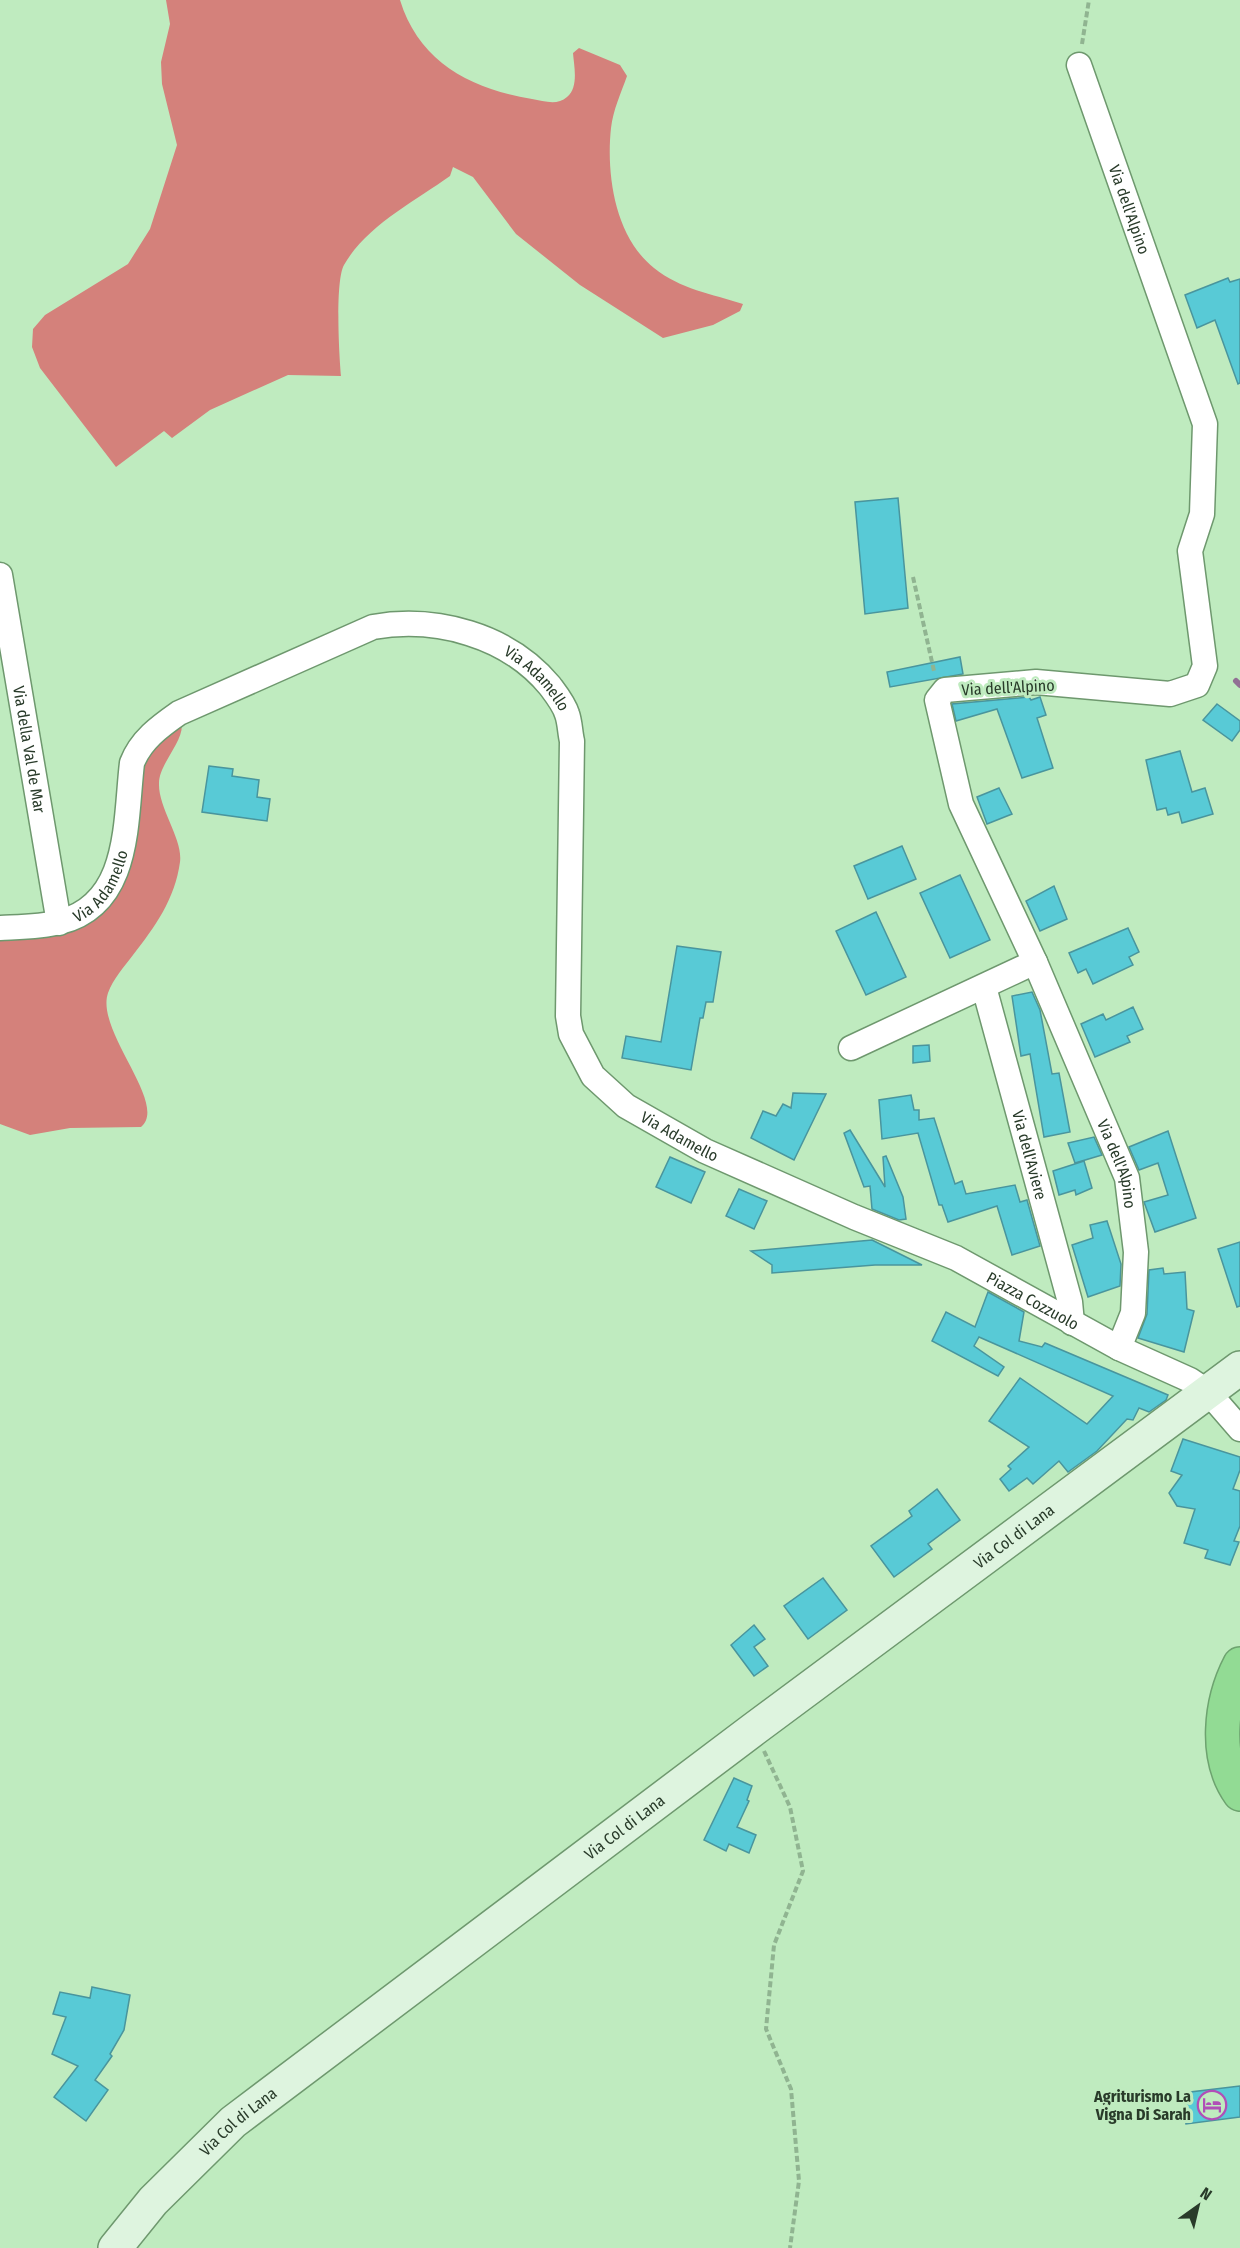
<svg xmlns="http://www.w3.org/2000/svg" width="1240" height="2248" font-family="'Fira Sans Condensed',sans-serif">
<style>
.forest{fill:#d4817b}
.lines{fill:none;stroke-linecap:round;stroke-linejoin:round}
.stream{stroke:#917094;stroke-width:6}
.building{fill:#58cad6;stroke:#49959d;stroke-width:1.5}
.street-casing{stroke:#6e986e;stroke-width:27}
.secondary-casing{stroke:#6e986e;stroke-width:36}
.highway-casing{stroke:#6da36f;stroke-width:36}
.path{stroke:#90b491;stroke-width:4;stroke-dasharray:6 3;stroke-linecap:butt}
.street{stroke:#fff;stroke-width:24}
.secondary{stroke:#def4df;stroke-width:33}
.highway{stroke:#92db94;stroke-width:33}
.labels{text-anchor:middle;stroke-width:6;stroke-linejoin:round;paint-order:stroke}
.street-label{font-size:16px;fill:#293b2a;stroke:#bfebbf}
.poi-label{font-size:16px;font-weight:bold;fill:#293b2a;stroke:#bfebbf;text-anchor:end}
</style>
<rect width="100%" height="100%" fill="#bfebbf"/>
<g class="forest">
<path d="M166,0H400C419,62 471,89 532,99C544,101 557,106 567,97C579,87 574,66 573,53L579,48L620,65L627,76C621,93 613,110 611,128C606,175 615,237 654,268C680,289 712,294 743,304L740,311L713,325L663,338L580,285L516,234L473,177L453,167L450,176C415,201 366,226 344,265C335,281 339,355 341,376L288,375L210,410L172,438L164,431L116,467L40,368L32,347L33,329L45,315L128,264L150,229L177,145L162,84L161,62L170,24Z"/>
<path d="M181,721C187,738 159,763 159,783C158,808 183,839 180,862C175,899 155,927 133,955C124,967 113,979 108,993C95,1031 169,1104 141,1127L70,1128L30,1135L0,1124V927L97,903L135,766Z"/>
</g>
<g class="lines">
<path class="stream" d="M1236,681L1240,685"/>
</g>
<g class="building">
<path d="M1228,278L1230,282L1240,279V383L1238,384L1215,320L1197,328L1185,295Z"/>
<path d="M898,498L908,608L865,614L855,502Z"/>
<path d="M960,657L963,674L890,687L887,672Z"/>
<path d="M1029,697L1031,700L1040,697L1046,715L1037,718L1053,768L1022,778L997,709L956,721L952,704Z"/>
<path d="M1217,704L1240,721V730L1232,741L1203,720Z"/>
<path d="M1180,751L1192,792L1205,788L1213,814L1182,823L1179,812L1168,815L1166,808L1157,810L1146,760Z"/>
<path d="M209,766L233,769L232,776L259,780L257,797L270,799L267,821L202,812Z"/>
<path d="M999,788L1012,814L987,824L977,797Z"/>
<path d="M902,846L916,879L868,899L854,866Z"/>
<path d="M960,875L990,940L950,958L920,893Z"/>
<path d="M1054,886L1067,919L1040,931L1026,901Z"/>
<path d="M876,912L906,977L866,995L836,931Z"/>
<path d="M1128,928L1139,952L1129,957L1133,965L1093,984L1086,969L1078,973L1069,953Z"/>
<path d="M677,946L721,952L713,1002H706L703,1018H700L691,1070L622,1058L626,1036L661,1042Z"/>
<path d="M1032,992L1040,1010L1052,1074L1059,1073L1070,1132L1044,1137L1030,1054L1021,1056L1012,996Z"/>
<path d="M1133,1007L1143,1029L1127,1036L1130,1042L1095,1057L1081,1024L1103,1014L1106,1020Z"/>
<path d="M929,1045L930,1061L913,1063V1046Z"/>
<path d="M793,1093L826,1094L794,1160L751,1138L763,1111L776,1116L783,1104L791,1108Z"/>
<path d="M911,1095L914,1110H919V1120L934,1118L955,1184L962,1181L966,1194L1015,1185L1020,1202L1027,1200L1040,1246L1012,1255L997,1206L948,1222L942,1205H939L918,1133L882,1139L879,1100Z"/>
<path d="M850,1130L885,1187L883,1157L886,1156L903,1197L906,1219L899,1220L872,1209L870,1186L864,1187L844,1133Z"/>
<path d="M1168,1131L1196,1218L1155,1232L1144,1202L1168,1195L1158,1163L1139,1170L1129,1147Z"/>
<path d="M1094,1137L1102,1155L1075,1163L1068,1143Z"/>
<path d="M670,1157L705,1172L691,1203L656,1187Z"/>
<path d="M1084,1161L1092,1188L1076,1195L1075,1190L1059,1195L1053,1171Z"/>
<path d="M739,1189L767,1201L754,1229L726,1216Z"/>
<path d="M1107,1221L1121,1264L1120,1286L1088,1297L1072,1245L1093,1238L1090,1225Z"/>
<path d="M872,1240L922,1265H875L772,1273V1265L751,1251Z"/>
<path d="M1240,1242V1306L1237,1307L1218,1249Z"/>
<path d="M1163,1268L1164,1274L1185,1272L1187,1309L1194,1311L1184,1352L1138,1338L1147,1314L1149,1270Z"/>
<path d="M988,1292L1024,1312L1019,1341L1042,1347L1045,1343L1168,1395L1166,1400L1149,1412L1139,1408L1133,1420L1127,1419L1097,1451L1068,1472L1059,1461L1033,1484L1027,1478L1009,1491L1000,1479L1011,1469L1008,1466L1029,1447L989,1421L1020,1378L1087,1424L1113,1396L979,1337L974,1346L1004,1367L998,1376L932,1341L946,1312L975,1327Z"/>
<path d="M1183,1439L1240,1457V1470L1233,1489L1240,1491V1526L1234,1541L1239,1542L1230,1565L1205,1558L1208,1550L1184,1543L1195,1509L1177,1506L1169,1493L1182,1475L1171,1471Z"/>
<path d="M937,1489L960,1520L928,1544L932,1549L894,1577L871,1546L912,1516L909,1511Z"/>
<path d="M823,1578L847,1610L808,1639L784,1606Z"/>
<path d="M754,1625L765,1639L754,1647L768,1666L754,1676L731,1645Z"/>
<path d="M734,1778L752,1786L747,1800L749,1801L737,1827L756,1835L749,1853L729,1844L726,1851L704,1840Z"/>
<path d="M92,1987L130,1995L124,2030L110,2054L112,2056L95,2080L108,2090L86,2121L54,2097L78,2066L52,2054L66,2017L53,2014L60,1992L90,1998Z"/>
<path d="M1240,2086V2117L1186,2124L1182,2093Z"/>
</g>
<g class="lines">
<g class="street-casing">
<g id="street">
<path id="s1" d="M1079,65L1205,424L1202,514L1190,551L1205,666L1197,685L1170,694L1036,682L945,690L937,700L961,804L1035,962L1127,1178L1136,1252L1133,1313L1119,1348"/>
<path id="s2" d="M0,575L59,923"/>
<path id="s3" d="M0,928C19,927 41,927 60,922C131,904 125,822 132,763C141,740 159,727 179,713L373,627C436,616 508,635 550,686C556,694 564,704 567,714C570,722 570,733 572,741L568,1016L571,1034L593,1076L626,1106L705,1151L854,1217L956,1258L1119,1348L1190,1380L1208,1392L1240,1429"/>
<path id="s4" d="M984,987L1070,1302L1072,1323"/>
<path d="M851,1048L1035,962"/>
</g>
</g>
<g class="secondary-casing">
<g id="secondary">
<path id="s5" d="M115,2248L153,2201L233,2122L754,1729L1240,1368"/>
</g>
</g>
<g class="highway-casing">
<path id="highway" d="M1240,1664C1220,1702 1214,1758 1240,1794"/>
</g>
<g class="path">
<path d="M1082,44L1089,0"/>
<path d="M913,577L934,671"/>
<path d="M764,1751L790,1807L803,1871L774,1945L766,2029L791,2089L799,2181L790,2248"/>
</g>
<use href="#street" class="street"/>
<use href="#secondary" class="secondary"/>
<use href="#highway" class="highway"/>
</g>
<defs>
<g id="hotel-ring" transform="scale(1.5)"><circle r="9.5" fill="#bfebbf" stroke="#b04fb7" stroke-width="1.5"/><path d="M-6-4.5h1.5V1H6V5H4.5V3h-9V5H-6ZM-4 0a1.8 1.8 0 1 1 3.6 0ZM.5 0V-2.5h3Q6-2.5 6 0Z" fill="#b04fb7"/></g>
</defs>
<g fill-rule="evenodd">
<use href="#hotel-ring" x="1212" y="2105"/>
</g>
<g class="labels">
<g class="street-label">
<text dy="6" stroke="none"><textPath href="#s1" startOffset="153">Via dell'Alpino</textPath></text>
<text dy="6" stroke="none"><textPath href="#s3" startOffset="711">Via Adamello</textPath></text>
<text transform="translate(1008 687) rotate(-3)" y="6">Via dell'Alpino</text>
<text dy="6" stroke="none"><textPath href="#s2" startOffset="177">Via della Val de Mar</textPath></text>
<text dy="6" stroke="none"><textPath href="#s3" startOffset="118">Via Adamello</textPath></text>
<text dy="6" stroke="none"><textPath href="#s3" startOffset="1233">Via Adamello</textPath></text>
<text dy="6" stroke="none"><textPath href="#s4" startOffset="174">Via dell'Aviere</textPath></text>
<text dy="6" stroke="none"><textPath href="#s1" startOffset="1413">Via dell'Alpino</textPath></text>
<text dy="6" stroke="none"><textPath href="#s3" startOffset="1623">Piazza Cozzuolo</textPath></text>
<text dy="6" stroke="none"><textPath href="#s5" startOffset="1149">Via Col di Lana</textPath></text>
<text dy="6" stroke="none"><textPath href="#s5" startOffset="663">Via Col di Lana</textPath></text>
<text dy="6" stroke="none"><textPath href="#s5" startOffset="177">Via Col di Lana</textPath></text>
</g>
<g class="poi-label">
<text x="1191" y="2102">Agriturismo La<tspan x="1191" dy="18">Vigna Di Sarah</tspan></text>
</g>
</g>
<g transform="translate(1198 2206) rotate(34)" stroke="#bfebbf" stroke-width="4.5" paint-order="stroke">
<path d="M0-4.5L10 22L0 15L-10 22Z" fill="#293b2a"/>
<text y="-9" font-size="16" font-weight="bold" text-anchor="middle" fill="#293b2a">N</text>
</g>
</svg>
